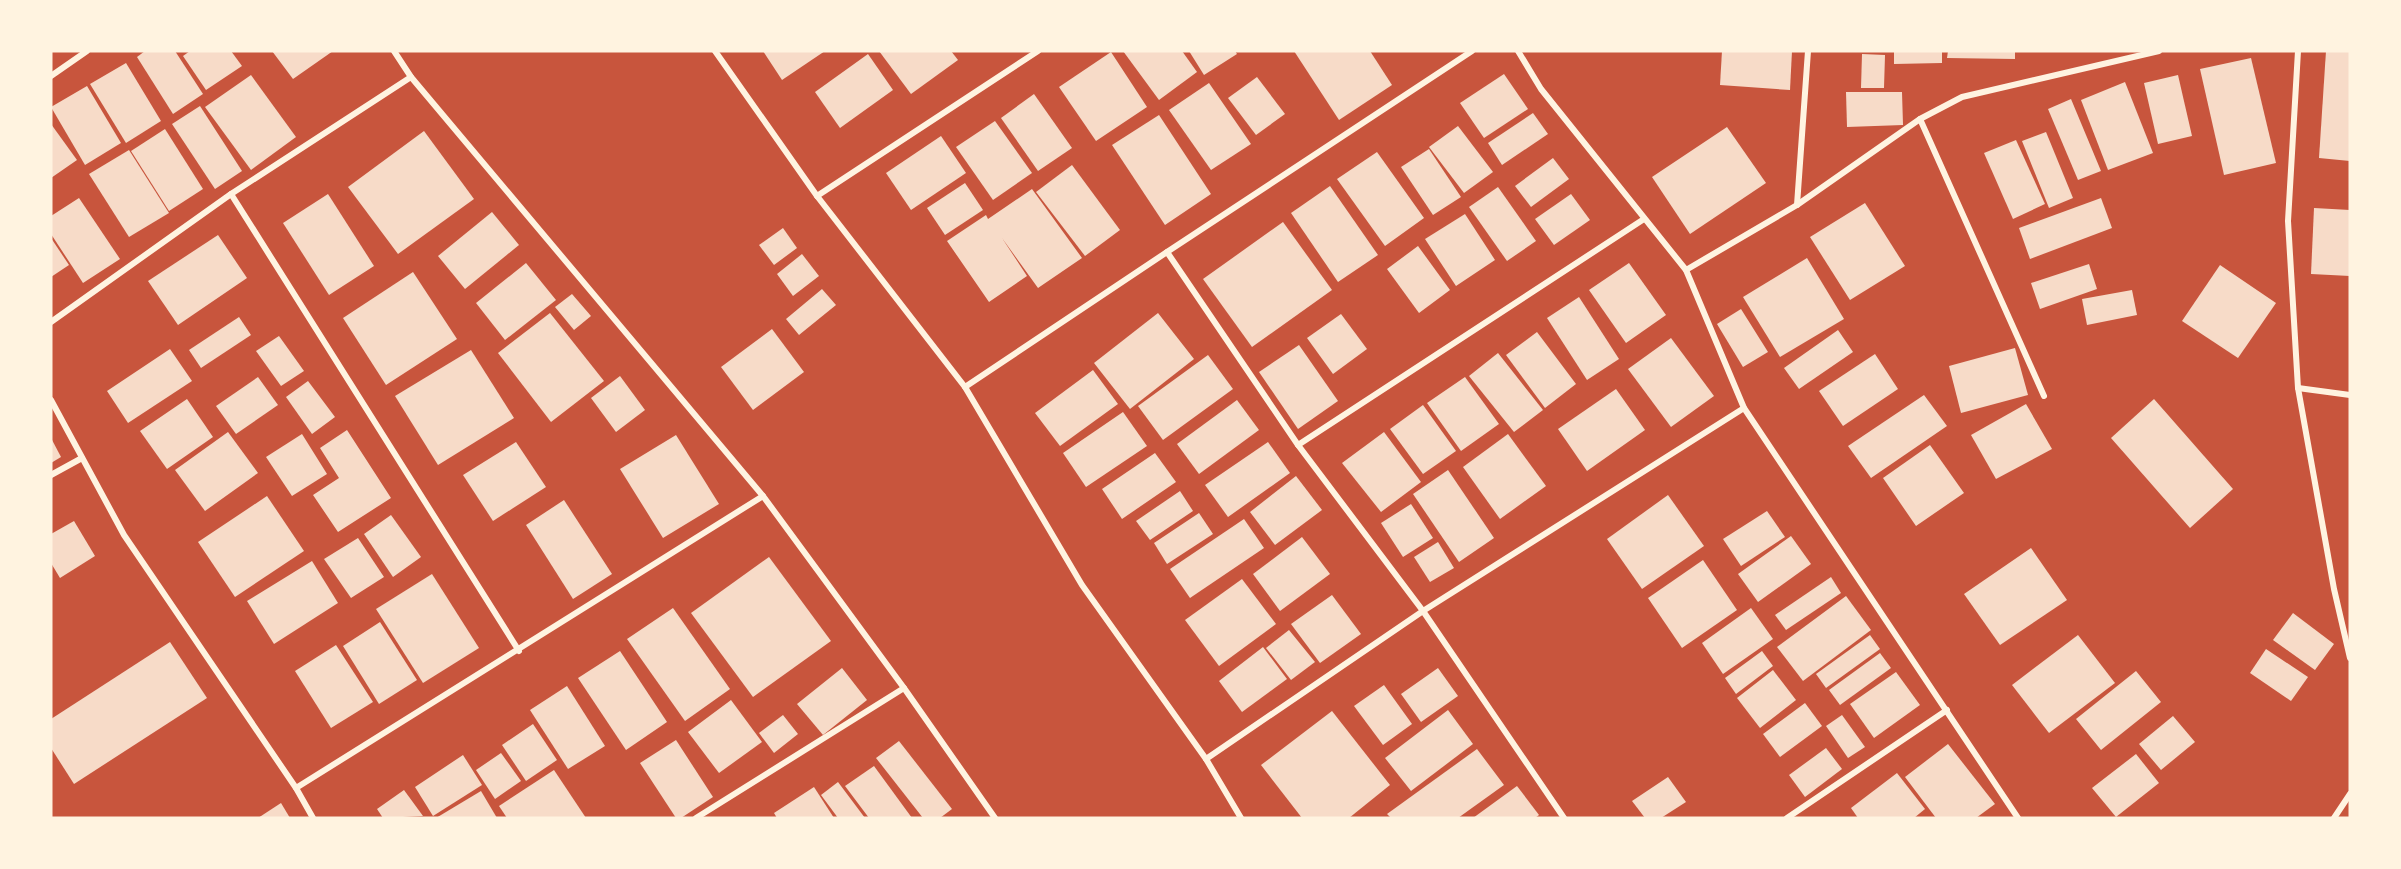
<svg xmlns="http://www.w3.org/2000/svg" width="2401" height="869" font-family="'Titillium Web',sans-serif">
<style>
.building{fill:#f7dbc8}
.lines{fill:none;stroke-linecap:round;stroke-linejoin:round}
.minor{stroke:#fff3e0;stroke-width:6}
</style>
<rect width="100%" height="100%" fill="#c8553d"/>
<g class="building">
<path d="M145,51H175L203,94L173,114L137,57Z"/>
<path d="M190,51H231L242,66L206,90L183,56Z"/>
<path d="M272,51H333L293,79Z"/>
<path d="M763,51H825L782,80Z"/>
<path d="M879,51H951L958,60L911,94Z"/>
<path d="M1123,51H1182L1197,72L1159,100Z"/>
<path d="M1189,51H1235L1237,54L1204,75Z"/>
<path d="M1294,51H1370L1392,85L1339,120Z"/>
<path d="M1722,51H1792L1790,90L1720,85Z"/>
<path d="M1894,51H1942V63L1894,64Z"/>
<path d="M1948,51H2015V59L1947,58Z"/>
<path d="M2326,51H2350V161L2319,158Z"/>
<path d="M1111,52L1147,107L1096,141L1059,87Z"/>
<path d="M868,54L893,90L840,128L815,92Z"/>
<path d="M1862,54L1885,55L1884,88H1861Z"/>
<path d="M2251,58L2276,163L2224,175L2200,69Z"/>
<path d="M126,63L161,121L126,143L90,84Z"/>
<path d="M1504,74L1528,109L1484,138L1460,103Z"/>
<path d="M251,75L296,137L251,170L205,107Z"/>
<path d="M2178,75L2192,136L2158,144L2144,83Z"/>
<path d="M1257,77L1285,114L1256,135L1228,98Z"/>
<path d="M2125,82L2153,153L2108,170L2081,100Z"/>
<path d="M1209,83L1251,144L1211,170L1169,110Z"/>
<path d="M87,86L121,143L85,165L51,107Z"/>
<path d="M1846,92H1902L1903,125L1847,127Z"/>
<path d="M1034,94L1072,148L1038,171L1001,118Z"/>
<path d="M2071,99L2101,171L2078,180L2048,109Z"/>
<path d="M200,106L242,171L215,189L172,124Z"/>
<path d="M1533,113L1548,134L1502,165L1488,143Z"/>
<path d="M1159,115L1211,194L1165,225L1112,145Z"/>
<path d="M995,121L1032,173L993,200L956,147Z"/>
<path d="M51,124L77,160L51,178Z"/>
<path d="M1458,126L1493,172L1464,193L1429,147Z"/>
<path d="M1727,127L1766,183L1690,234L1652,177Z"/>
<path d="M165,129L203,189L169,211L131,151Z"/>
<path d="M424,131L474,199L398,254L348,187Z"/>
<path d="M2046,132L2073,198L2049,208L2022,141Z"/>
<path d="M941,136L966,173L911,210L886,173Z"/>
<path d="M2016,140L2045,204L2013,219L1984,153Z"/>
<path d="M1429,149L1461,197L1433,215L1401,167Z"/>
<path d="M129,150L169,213L129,237L89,174Z"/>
<path d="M1377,152L1424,218L1385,246L1337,179Z"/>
<path d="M1553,158L1569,179L1531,207L1515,186Z"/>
<path d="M1072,165L1120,230L1085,256L1036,192Z"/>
<path d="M965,183L983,210L945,235L927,208Z"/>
<path d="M1330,186L1378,255L1338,282L1291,213Z"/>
<path d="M1498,187L1536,241L1507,261L1469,207Z"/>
<path d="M1032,189L1082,258L1038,288L1002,238L1027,276L989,302L947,241L986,215L988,219Z"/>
<path d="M328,194L374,266L329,295L283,223Z"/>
<path d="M1571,194L1590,220L1554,245L1535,219Z"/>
<path d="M79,198L120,259L83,283L51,234V216Z"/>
<path d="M2101,198L2112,228L2030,259L2019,228Z"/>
<path d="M1865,203L1905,266L1850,300L1810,237Z"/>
<path d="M2314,208L2350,210V276L2311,274Z"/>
<path d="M492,212L519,245L465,289L438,256Z"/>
<path d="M1465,214L1495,260L1456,286L1425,239Z"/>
<path d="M1283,222L1332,290L1252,347L1203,279Z"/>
<path d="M783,228L797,248L774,265L759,245Z"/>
<path d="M218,235L247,278L178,325L148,281Z"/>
<path d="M51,238L69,265L51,277Z"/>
<path d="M1418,246L1450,290L1419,313L1387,269Z"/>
<path d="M802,254L819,276L793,296L777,274Z"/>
<path d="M1807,258L1844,319L1780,357L1743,297Z"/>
<path d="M526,263L556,300L505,340L476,303Z"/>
<path d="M1629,263L1666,315L1626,343L1589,290Z"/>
<path d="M2089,264L2097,289L2040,309L2031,283Z"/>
<path d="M2220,265L2276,303L2238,358L2182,321Z"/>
<path d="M413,272L457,339L386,385L343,318Z"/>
<path d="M822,289L836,305L799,335L786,319Z"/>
<path d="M2132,290L2137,315L2087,325L2082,299Z"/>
<path d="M572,294L591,316L574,330L555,307Z"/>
<path d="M1579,297L1619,359L1587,380L1547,318Z"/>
<path d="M1741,309L1768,352L1743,367L1717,324Z"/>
<path d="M550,313L604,381L551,422L498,353Z"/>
<path d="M1158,313L1194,359L1130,409L1094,363Z"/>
<path d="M1341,314L1367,349L1333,374L1307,338Z"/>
<path d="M239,317L251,335L201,368L189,350Z"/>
<path d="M772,329L804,372L753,410L721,367Z"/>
<path d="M1838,330L1853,352L1799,389L1784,368Z"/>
<path d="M1537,332L1576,384L1545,408L1506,355Z"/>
<path d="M279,336L304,371L281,386L256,351Z"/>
<path d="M1671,338L1714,396L1671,427L1628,369Z"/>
<path d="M1299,345L1338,401L1298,429L1259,372Z"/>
<path d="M2015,348L2028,395L1961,413L1949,366Z"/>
<path d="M170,349L192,381L128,423L107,391Z"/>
<path d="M471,350L514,418L438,465L395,396Z"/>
<path d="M1498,353L1543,410L1514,432L1469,376Z"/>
<path d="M1875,354L1898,389L1843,426L1819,391Z"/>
<path d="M1208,355L1233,389L1163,440L1138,406Z"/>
<path d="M1093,370L1118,404L1060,446L1035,413Z"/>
<path d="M620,376L645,410L616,432L591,398Z"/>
<path d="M258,377L278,405L236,434L216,406Z"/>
<path d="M1465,377L1499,424L1461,451L1427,403Z"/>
<path d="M308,381L335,417L312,434L286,397Z"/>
<path d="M1616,389L1645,430L1587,471L1558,429Z"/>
<path d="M1924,395L1947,426L1871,478L1848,446Z"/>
<path d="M187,399L213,437L167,469L140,431Z"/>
<path d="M2154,399L2233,489L2190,528L2111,438Z"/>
<path d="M1237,400L1259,430L1199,474L1177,444Z"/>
<path d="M2026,404L2052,449L1996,479L1971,435Z"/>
<path d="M1423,405L1456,451L1423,474L1390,429Z"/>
<path d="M1123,412L1147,446L1086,487L1063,453Z"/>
<path d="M347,430L391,498L338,532L313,495L339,478L320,448Z"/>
<path d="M228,432L258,473L205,511L175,470Z"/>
<path d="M1384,432L1421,482L1381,512L1342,463Z"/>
<path d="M302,434L327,474L292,496L266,457Z"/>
<path d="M1508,434L1546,486L1500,519L1463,467Z"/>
<path d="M676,435L719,504L663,538L620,469Z"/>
<path d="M51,438L61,457L51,463Z"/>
<path d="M516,442L546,487L493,521L463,475Z"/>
<path d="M1268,442L1290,473L1228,517L1205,485Z"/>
<path d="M1930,445L1964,493L1916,526L1883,478Z"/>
<path d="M1155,453L1176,482L1122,519L1102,489Z"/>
<path d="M1448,470L1494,538L1459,562L1413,494Z"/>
<path d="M1296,476L1322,510L1275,545L1250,512Z"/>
<path d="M1180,491L1193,511L1150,540L1136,521Z"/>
<path d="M1668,495L1704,546L1642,589L1607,539Z"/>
<path d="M267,496L304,551L235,597L198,542Z"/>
<path d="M564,500L612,574L573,599L526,525Z"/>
<path d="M1411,504L1433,538L1403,557L1381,523Z"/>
<path d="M1767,511L1785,537L1741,566L1723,539Z"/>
<path d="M1199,513L1213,534L1167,564L1154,543Z"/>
<path d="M391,515L421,557L393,577L364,534Z"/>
<path d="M1244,519L1264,548L1190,598L1170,569Z"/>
<path d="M74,521L95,556L60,578L51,563V534Z"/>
<path d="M1791,536L1811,564L1758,602L1738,574Z"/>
<path d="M1302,537L1330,574L1280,611L1253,574Z"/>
<path d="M358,538L384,577L351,598L324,559Z"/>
<path d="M1438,542L1454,568L1430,582L1414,557Z"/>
<path d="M2031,548L2067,600L2000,645L1964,594Z"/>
<path d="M769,557L831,641L753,697L691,613Z"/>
<path d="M1703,560L1737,610L1682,648L1648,598Z"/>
<path d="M312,561L338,603L274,644L247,601Z"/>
<path d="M432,574L479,648L423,683L376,609Z"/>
<path d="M1831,577L1841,593L1786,630L1775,615Z"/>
<path d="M1242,579L1276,624L1219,666L1185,620Z"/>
<path d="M1332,595L1361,634L1320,663L1291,624Z"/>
<path d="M1846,596L1871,630L1803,681L1777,647Z"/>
<path d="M673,608L730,689L685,721L627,639Z"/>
<path d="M1751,608L1773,639L1723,674L1702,643Z"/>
<path d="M2293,613L2334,644L2315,670L2273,640Z"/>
<path d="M380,622L417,680L379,704L343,646Z"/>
<path d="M1289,630L1315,662L1291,680L1266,648Z"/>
<path d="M1870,635L1880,649L1826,688L1816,674Z"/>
<path d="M2078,635L2115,683L2049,733L2012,685Z"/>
<path d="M170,642L207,698L74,784L51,748V719Z"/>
<path d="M336,645L373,702L331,728L295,671Z"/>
<path d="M1263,647L1287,679L1242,712L1219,681Z"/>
<path d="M2266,649L2308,677L2291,701L2250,673Z"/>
<path d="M620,651L667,722L626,750L578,678Z"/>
<path d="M1762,651L1773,666L1736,694L1725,678Z"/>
<path d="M1880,653L1891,668L1840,705L1829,690Z"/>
<path d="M842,668L867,700L823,735L797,704Z"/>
<path d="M1438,668L1458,696L1421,722L1401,694Z"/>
<path d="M1773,670L1796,700L1760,728L1737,698Z"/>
<path d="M2136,671L2161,702L2101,750L2076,719Z"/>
<path d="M1896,672L1920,705L1874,738L1850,704Z"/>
<path d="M1384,685L1412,724L1383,745L1354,706Z"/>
<path d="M567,686L605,746L568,769L530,710Z"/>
<path d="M731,700L762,742L719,773L688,732Z"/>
<path d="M1805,703L1822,726L1780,757L1763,734Z"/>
<path d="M1448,710L1473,744L1411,791L1385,758Z"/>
<path d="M1332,711L1390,785L1349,818H1302L1261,765Z"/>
<path d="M783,715L798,734L774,753L759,733Z"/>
<path d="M1842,715L1865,747L1848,758L1826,726Z"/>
<path d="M2173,716L2195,742L2161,770L2139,744Z"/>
<path d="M533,724L557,760L526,781L502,745Z"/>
<path d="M676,740L713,797L681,818H676L640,763Z"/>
<path d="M899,741L952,809L940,818H923L876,758Z"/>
<path d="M1948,744L1995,804L1976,818H1936L1905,777Z"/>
<path d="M1826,748L1842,769L1805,797L1789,775Z"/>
<path d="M1477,749L1504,785L1458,818H1391L1387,814Z"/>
<path d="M501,753L521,781L495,799L476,770Z"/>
<path d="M2136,754L2159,783L2116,817L2092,788Z"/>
<path d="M463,755L482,785L433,816L415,787Z"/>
<path d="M874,766L912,818H869L845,786Z"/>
<path d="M554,770L586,818H507L499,806Z"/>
<path d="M1897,773L1925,809L1914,818H1858L1851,808Z"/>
<path d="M1668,777L1686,802L1661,818H1645L1632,801Z"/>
<path d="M838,782L865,818H838L821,795Z"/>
<path d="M1517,786L1539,815L1535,818H1473Z"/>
<path d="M814,787L834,818H777L774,813Z"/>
<path d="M404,790L423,816L383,818L377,809Z"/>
<path d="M481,791L497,818H436Z"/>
<path d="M281,803L290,818H258Z"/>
</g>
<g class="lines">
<g class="minor">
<path d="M394,51L411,77L763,496L904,688L995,818"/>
<path d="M715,51L817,196L965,387L1082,585L1206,759L1241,818"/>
<path d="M1518,51L1541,89L1686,270L1744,408L2018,818"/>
<path d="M2298,51L2288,221L2298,388L2334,589L2350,658"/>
<path d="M51,76L87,51"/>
<path d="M411,77L231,194L519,651"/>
<path d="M1920,119L2044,396"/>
<path d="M817,196L1038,51"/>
<path d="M1797,205L1808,51"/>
<path d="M1167,252L1472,51"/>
<path d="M1686,270L1797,205L1920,119L1962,97L2159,51"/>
<path d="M51,322L231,194"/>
<path d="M965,387L1167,252L1298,445L1644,219"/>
<path d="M2298,388L2350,395"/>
<path d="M51,400L124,535L296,788L313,818"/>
<path d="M1298,445L1423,611L1564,818"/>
<path d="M51,475L82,458"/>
<path d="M1206,759L1423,611L1744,408"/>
<path d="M296,788L763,496"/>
<path d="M696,818L904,688"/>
<path d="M1787,818L1947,710"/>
<path d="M2334,818L2350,794"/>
</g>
</g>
<rect width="2401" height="869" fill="none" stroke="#fff3e0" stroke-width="105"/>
</svg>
